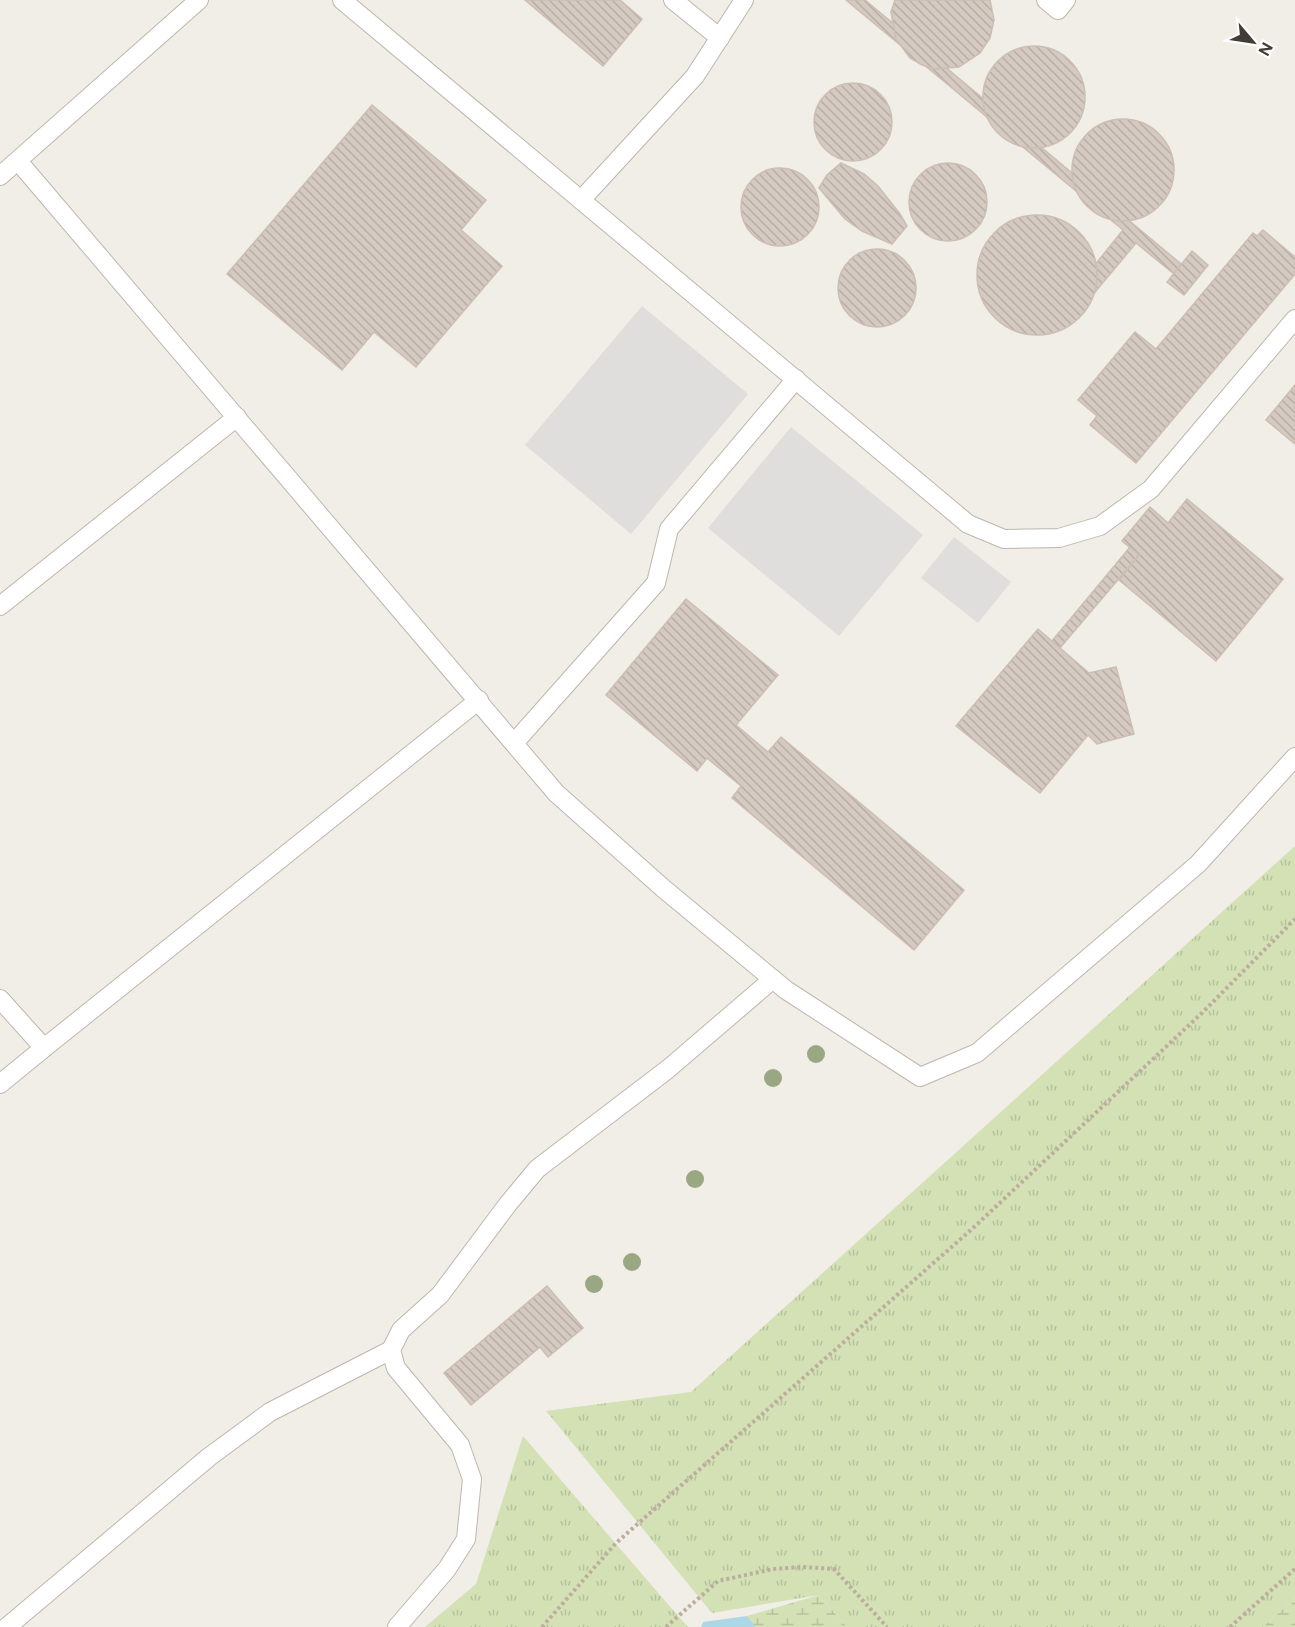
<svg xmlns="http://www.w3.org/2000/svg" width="1295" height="1627" font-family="Figtree,sans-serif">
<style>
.grass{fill:url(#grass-tufts)}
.wetland{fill:url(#wetland-marsh)}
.parking{fill:#e0dedc}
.water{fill:#abd7e7}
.building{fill:url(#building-back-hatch);stroke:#ccbeb2;stroke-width:1.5}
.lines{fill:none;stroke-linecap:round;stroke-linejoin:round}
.service-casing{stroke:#bfb6ae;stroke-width:20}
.path{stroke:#bcad9e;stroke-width:4;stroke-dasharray:3 3;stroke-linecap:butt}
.service{stroke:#fff;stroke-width:18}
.tree{fill:#99a783}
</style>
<defs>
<pattern id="grass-tufts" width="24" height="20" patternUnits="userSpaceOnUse" patternTransform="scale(1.5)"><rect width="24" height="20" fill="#d3e1b5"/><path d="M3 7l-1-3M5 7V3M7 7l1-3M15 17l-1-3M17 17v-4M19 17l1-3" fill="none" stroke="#b6c29c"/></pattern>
<pattern id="wetland-marsh" width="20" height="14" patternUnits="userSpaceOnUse" patternTransform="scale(1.5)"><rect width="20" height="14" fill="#d3e1b5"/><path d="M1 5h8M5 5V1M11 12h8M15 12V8" fill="none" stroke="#b6c29c"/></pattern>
<pattern id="building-back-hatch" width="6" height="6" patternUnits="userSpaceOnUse" patternTransform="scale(1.5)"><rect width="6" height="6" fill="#d5cac1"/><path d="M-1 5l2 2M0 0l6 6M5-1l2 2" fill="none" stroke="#b8aea6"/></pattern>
</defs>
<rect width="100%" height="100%" fill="#f1ede7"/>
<g class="grass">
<path d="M1295,846V1598L1263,1627H847L819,1595L712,1613L546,1411L691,1392Z"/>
<path d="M523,1436L672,1609L688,1627H425L476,1584Z"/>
</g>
<g class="wetland">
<path d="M819,1595L847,1627H756L747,1616Z"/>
<path d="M1295,1598V1627H1263Z"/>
</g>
<g class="parking">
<path d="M642,306L748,394L631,534L525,445Z"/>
<path d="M791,427L923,535L839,636L708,528Z"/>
<path d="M954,537L1011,582L978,623L921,578Z"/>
</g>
<path class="water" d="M747,1616L756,1627H701L703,1622Z"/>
<g class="building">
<path d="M525,0H620L642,19L603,66Z"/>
<path d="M846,0H865L1181,264L1174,274L1136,243L1086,303L1073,292L1123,230Z"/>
<path d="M895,0H990L994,20L990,38L980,53L959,67L935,69L922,65L910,58L896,39L891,12Z"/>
<circle cx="1034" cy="97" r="51"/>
<circle cx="853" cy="122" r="39"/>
<path d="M372,105L486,200L461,230L502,266L416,367L374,332L342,370L227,274Z"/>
<circle cx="1123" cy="170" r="51"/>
<circle cx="948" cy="202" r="39"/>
<path d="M841,163L864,174L878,186L900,214L907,226L892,244L862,231L845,219L819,188L827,175Z"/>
<circle cx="780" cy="207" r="39"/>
<circle cx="1037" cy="275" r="60"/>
<path d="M1263,230L1295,257V274L1136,463L1090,425L1097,416L1078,400L1135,332L1156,349L1253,233L1257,236Z"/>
<circle cx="877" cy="288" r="39"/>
<path d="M1192,251L1208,265L1184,295L1167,282Z"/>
<path d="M1295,385V444L1266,420Z"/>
<path d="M1187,499L1283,579L1216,661L1119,580L1139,555L1122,541L1150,507L1168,523Z"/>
<path d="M1130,547L1139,555L1060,648L1052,641Z"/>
<path d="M686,599L778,675L736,725L768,752L781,737L964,890L914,950L732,798L741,786L707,758L697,771L606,695Z"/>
<path d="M1038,629L1089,673L1116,667L1134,734L1097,744L1088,735L1040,793L956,726Z"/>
<path d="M547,1286L583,1328L548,1357L540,1347L471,1405L444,1373Z"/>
</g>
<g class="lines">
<g class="service-casing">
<g id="service">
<path d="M342,0L968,524L1004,539L1059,538L1100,526L1151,489L1295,319"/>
<path d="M673,0L720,38"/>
<path d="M1046,0L1058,10L1066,0"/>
<path d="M18,161L556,793L664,889L786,990L920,1077L977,1053L1198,864L1295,757"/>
<path d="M0,176L199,0"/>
<path d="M581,200L695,76L744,0"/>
<path d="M0,606L237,417"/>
<path d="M515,742L656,583L669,529L796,379"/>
<path d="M0,999L44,1048L0,1084"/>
<path d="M44,1048L479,700"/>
<path d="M7,1627L209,1457L270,1412L391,1350"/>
<path d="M397,1627L447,1569L466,1539L472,1479L460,1445L396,1368L391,1350L401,1330L440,1295L508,1204L537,1169L668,1069L773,979"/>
</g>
</g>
<g class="path">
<path d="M542,1627L616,1543L972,1229L1202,1013L1295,919"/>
<path d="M666,1627L718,1581L773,1569L803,1567L834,1569L887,1627"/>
<path d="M1230,1627L1295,1569"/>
</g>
<use href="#service" class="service"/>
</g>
<g class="tree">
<circle cx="816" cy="1054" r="9"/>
<circle cx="773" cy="1078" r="9"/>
<circle cx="695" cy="1179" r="9"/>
<circle cx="632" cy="1262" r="9"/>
<circle cx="594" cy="1284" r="9"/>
</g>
<g transform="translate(1253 42) rotate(119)" stroke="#ffffff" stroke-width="4.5" paint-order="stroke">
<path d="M0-4.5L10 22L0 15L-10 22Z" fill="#443d37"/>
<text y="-9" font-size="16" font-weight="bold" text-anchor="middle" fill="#443d37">N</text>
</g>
</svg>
